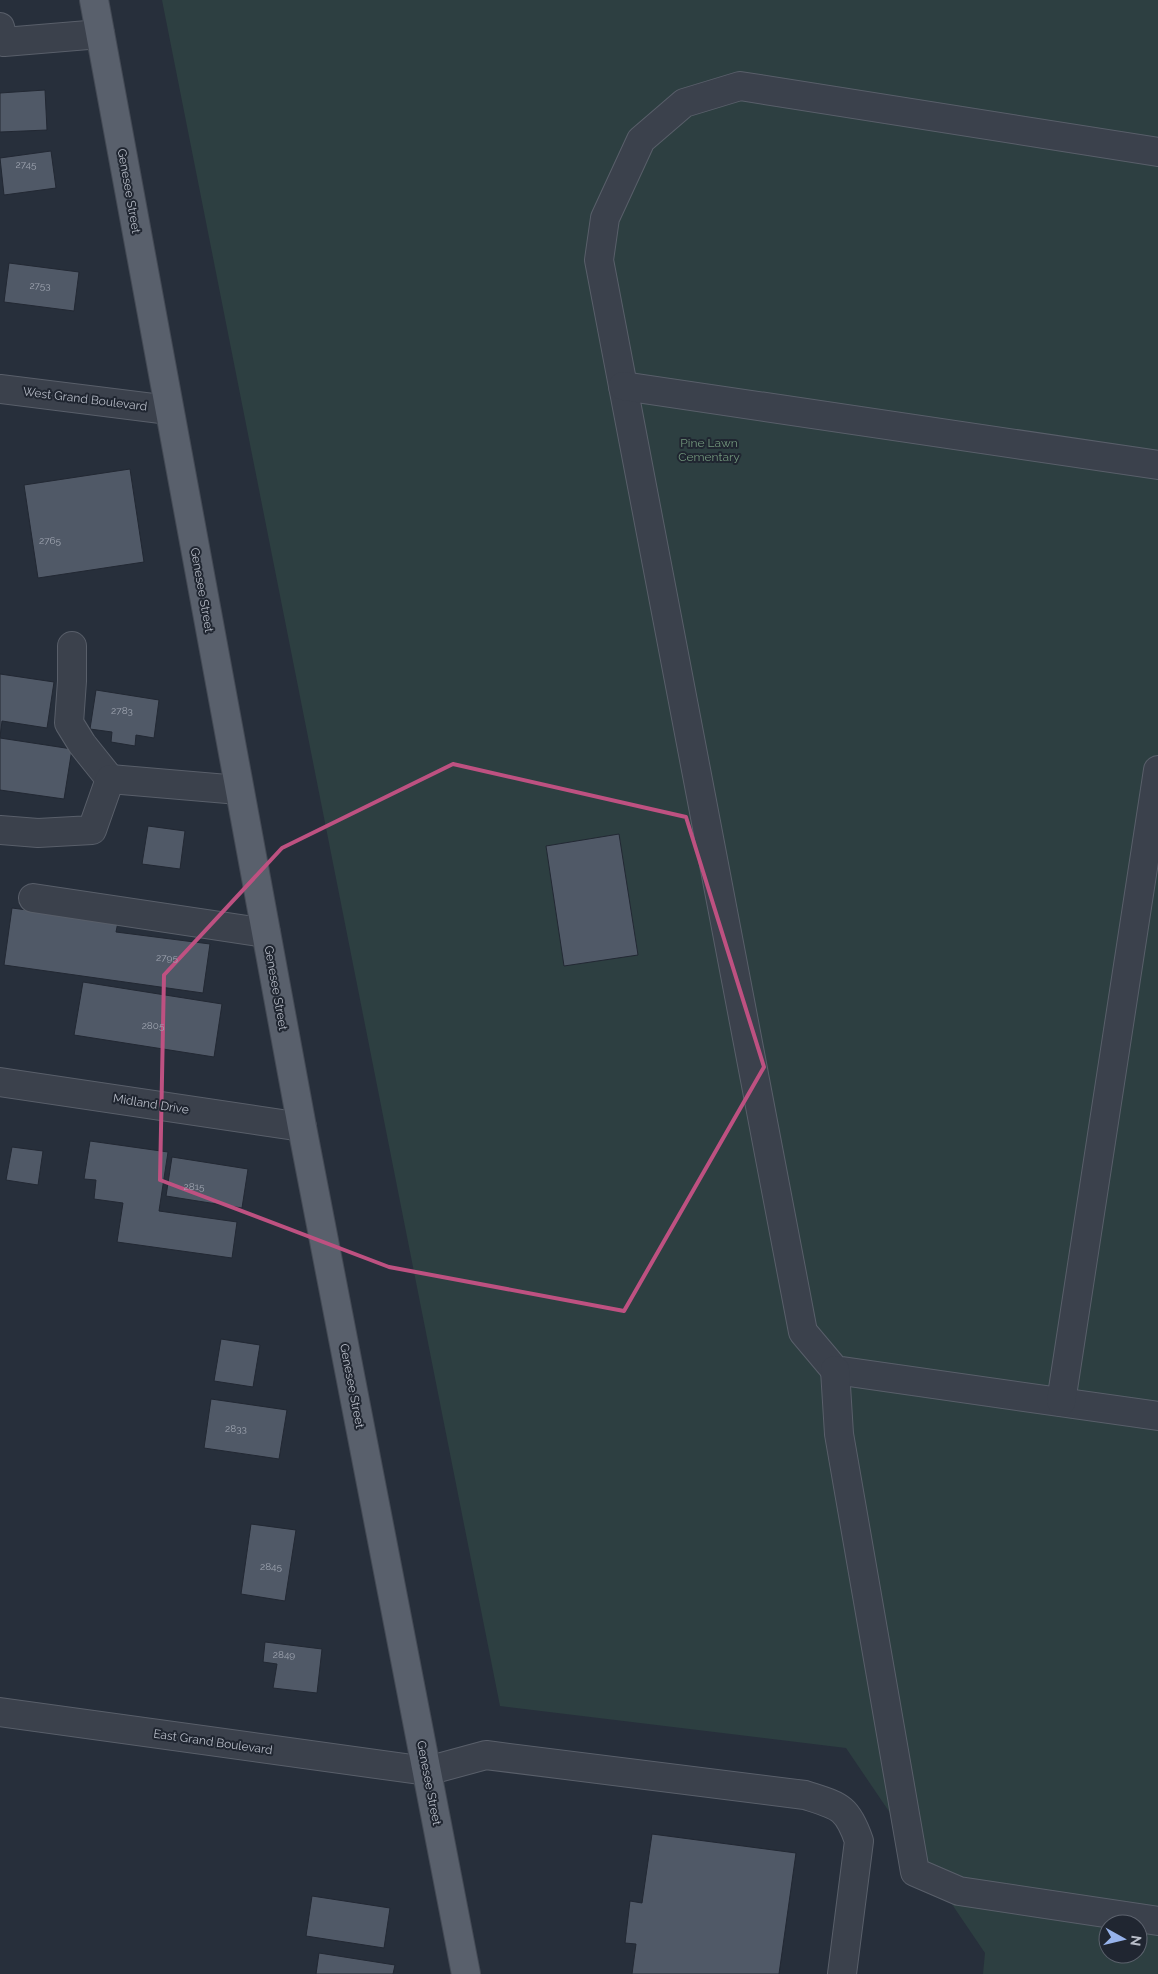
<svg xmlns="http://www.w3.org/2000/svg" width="1158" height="1974" font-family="Raleway,sans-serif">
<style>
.green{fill:#2d3f41;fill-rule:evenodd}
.building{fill:#505967;stroke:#222833}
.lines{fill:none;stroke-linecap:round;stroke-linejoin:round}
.minor-casing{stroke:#595f6a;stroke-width:30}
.major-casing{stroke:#444a55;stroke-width:30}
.minor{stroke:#3b414c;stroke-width:28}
.major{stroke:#59606c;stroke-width:28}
.marked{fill:none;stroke:#be5181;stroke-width:4;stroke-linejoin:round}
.labels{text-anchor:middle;stroke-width:4;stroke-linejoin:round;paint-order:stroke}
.number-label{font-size:10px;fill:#9da3af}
.street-label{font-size:12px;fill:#b7bcc7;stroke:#202631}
.park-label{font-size:12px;fill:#71957b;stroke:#202631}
</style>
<rect width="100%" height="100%" fill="#272f3b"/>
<path class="green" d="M162,0H1158V1974H983L985,1953L846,1748L500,1706ZM1108,1924H1138V1954H1108Z"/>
<g class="building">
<path d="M45,90L47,130L0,132V93Z"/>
<path d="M51,151L56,188L4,195L0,158Z"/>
<path d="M9,263L79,272L74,311L4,302Z"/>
<path d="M130,469L144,562L38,578L24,485Z"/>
<path d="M0,674L54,682L47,728L2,721L0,737Z"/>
<path d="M96,690L159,700L154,738L136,735L135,746L111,742L112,732L90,729Z"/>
<path d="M0,738L72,749L64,799L0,790Z"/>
<path d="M148,826L185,831L180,869L142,864Z"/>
<path d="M619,834L638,955L564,966L546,846Z"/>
<path d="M12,908L118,922L116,932L210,944L203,993L4,965Z"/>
<path d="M83,982L222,1004L214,1057L74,1035Z"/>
<path d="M90,1141L168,1152L159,1211L237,1222L232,1258L117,1242L123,1203L94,1199L96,1180L84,1179Z"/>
<path d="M12,1147L43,1151L38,1185L6,1180Z"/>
<path d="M172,1157L248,1169L242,1208L166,1196Z"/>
<path d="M221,1339L260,1345L253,1387L214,1381Z"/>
<path d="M211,1399L287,1410L279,1459L204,1448Z"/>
<path d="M251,1524L296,1530L285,1601L241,1594Z"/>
<path d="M265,1642L322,1649L317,1693L273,1688L277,1664L263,1662Z"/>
<path d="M652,1834L796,1853L779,1974H632L636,1944L625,1943L630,1901L642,1903Z"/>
<path d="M312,1896L390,1908L384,1948L306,1936Z"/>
<path d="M319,1953L395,1965L393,1974H316Z"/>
</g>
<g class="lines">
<g class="minor-casing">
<g id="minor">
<path d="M0,27L4,42L100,34"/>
<path d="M1158,152L740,86L684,103L641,140L605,218L599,260L803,1332L835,1370L1158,1416"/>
<path d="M623,386L1158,465"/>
<path d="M0,389L169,410"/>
<path d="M72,646V681L69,723L82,744L110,779"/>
<path d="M0,830L38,833L92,830L110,779L239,790"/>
<path d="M33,898L266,933"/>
<path d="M0,1082L302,1127"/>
<path d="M835,1370L839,1434L915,1872L959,1891L1158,1921"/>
<path d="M1061,1402L1158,770"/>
<path d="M0,1712L427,1771L486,1755L805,1795C839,1806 847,1806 859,1841L842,1974"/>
</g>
</g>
<g class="major-casing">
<path id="major" d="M94,0L302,1127L466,1974"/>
</g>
<use href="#minor" class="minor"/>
<use href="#major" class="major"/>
</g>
<path class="marked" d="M453,764L686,817L764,1067L624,1311L389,1267L160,1180L164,975L282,848Z"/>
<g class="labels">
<g class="number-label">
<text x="26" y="168">2745</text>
<text x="40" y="289">2753</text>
<text x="50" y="544">2765</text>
<text x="122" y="714">2783</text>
<text x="167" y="961">2795</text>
<text x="153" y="1029">2805</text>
<text x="194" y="1190">2815</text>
<text x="236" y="1432">2833</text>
<text x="271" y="1570">2845</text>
<text x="284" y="1658">2849</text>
</g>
<g class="street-label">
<text transform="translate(129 191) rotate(80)" y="4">Genesee Street</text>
<text transform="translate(85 399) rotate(7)" y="4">West Grand Boulevard</text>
<text transform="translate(202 590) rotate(80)" y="4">Genesee Street</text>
<text transform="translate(276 988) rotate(80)" y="4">Genesee Street</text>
<text transform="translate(151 1104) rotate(9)" y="4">Midland Drive</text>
<text transform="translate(352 1386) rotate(79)" y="4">Genesee Street</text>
<text transform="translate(213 1742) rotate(8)" y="4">East Grand Boulevard</text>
<text transform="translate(429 1783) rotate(79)" y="4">Genesee Street</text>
</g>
<g class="park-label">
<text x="709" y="447">Pine Lawn<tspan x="709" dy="14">Cementary</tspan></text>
</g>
</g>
<g transform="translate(1123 1939) rotate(98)"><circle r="24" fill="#202631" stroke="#5c626d"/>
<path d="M0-4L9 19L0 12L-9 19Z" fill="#97b3eb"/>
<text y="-8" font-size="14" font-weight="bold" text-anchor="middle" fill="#b7bcc7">N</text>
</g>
</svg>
